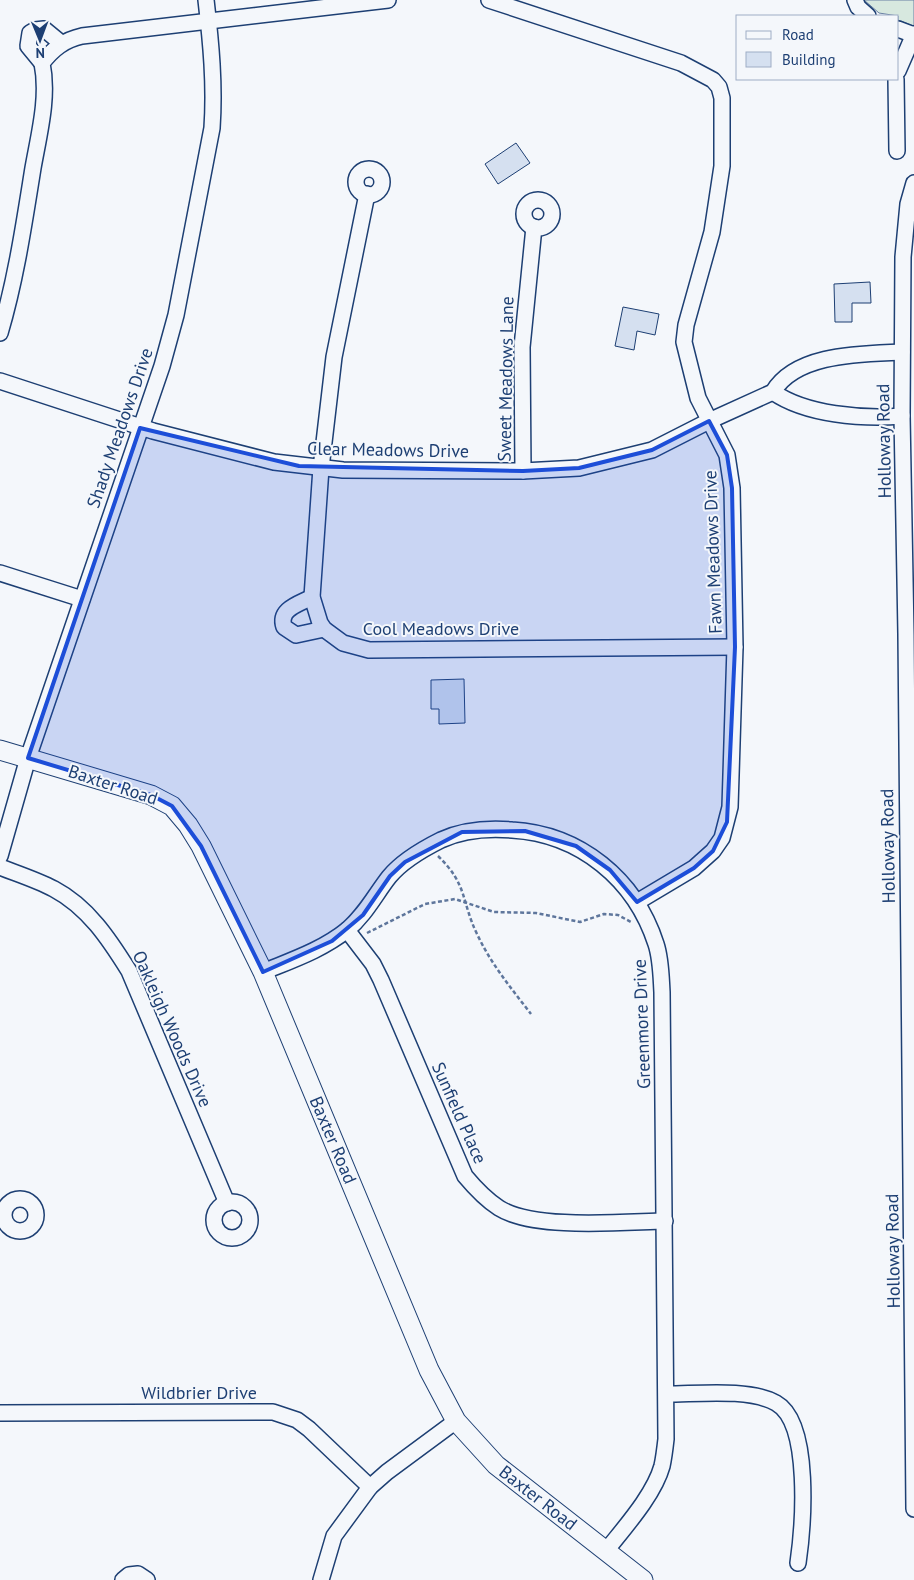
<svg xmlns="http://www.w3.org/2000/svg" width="914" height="1580" font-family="'PT Sans',sans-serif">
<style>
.green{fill:#d7e8df;stroke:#687fa3}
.building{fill:#d5e0f0;stroke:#1d3f73}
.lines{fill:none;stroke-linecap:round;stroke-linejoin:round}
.minor-casing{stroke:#1d3f73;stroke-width:18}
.major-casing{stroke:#1d3f73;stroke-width:21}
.path{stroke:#5e769c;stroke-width:2.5;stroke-dasharray:4 2.5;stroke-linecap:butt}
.minor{stroke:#f4f7fb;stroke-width:15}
.major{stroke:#f4f7fb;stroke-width:19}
.marked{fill:#1d4ed8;fill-opacity:0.2;stroke:#1d4ed8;stroke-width:4;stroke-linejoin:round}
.labels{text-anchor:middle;stroke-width:4;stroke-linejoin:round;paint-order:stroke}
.street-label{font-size:18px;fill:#1d3f73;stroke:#f4f7fb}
</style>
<rect width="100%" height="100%" fill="#f4f7fb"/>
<path class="green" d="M864,0H914V26L898,20V16L879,13Z"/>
<g class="building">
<path d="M516,143L530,163L498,184L485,164Z"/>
<path d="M870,282L871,303H852V322H835L834,284Z"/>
<path d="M623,307L659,314L655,335L637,331L634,350L615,346Z"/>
<path d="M464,679L465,723L439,724V709H431V680Z"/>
</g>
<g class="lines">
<g class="minor-casing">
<g id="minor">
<path d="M489,0L681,63L713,80L719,87L722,98V166L712,232L686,325L684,342L698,398L727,455L732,488L735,647L730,807L722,838L713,851L694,868L637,902"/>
<path d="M855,0L858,7L868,16"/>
<path d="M898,29L914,35"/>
<path d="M42,63L28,46L30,33L35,30L44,29L61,43"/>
<path d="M898,71L914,34"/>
<path d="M896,79L897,151"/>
<circle cx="369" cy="182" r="13"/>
<path d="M914,183L908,204L903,257L902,416L906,634L914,1509"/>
<path d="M367,194L334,357L321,468L312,597L320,623L324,629L343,643L369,650L735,647"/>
<circle cx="538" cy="214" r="14"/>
<path d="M0,333C16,279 24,224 33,168C39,134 49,97 42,63C53,49 64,40 82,36L388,0"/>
<path d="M0,381L153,431L274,462L343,470L523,471L579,468L652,450L709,421L773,392C796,353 862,354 902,352"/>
<path d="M773,392C806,415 862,419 902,416"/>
<path d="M523,471L522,347L534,227"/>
<path d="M0,573L82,599"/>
<path d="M312,597C299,604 278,609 284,627L296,635L324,629"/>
<path d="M0,856L28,758L162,366L176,315L212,128C215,85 211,43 206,0"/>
<path d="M0,867C18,874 37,880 54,889C88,907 109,939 129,971L227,1203"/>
<path d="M347,930L373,964L381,980L465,1176C475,1188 485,1199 499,1208C534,1230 622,1222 665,1221"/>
<path d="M263,972C292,960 322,950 347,930C365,915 375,895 389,877C402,861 423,849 441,840C463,830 488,828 512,830C580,834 635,879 656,944C661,959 661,976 662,992L666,1439C665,1448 664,1457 662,1466C654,1495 624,1528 606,1551"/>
<circle cx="20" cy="1215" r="16"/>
<circle cx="232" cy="1220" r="18"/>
<path d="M667,1394C698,1394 749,1388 776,1403C812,1423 803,1528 798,1563"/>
<path d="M0,1413L273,1412L297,1420L309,1429L370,1487"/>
<path d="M123,1580L129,1575L138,1574L147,1580"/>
<path d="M321,1580L334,1536L370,1487L387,1472L456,1421"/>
</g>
</g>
<g class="major-casing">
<path id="major" d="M0,750L151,795L172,806L188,825L201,846L263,972L429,1370L456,1421L496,1465L643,1580"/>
</g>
<g class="path">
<path d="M438,856C468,885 461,901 477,934C491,964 511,988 531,1014"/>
<path d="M367,933L425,904L455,899L494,912L536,913L580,922L604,914L618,915L631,922"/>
</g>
<use href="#minor" class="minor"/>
<use href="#major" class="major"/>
</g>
<path class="marked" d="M709,421L727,455L732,488L735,647L727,822L713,851L694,868L637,902L610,870L576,846L525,831L462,832L405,862L390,876L363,915L332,941L263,972L201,846L172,806L151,795L28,758L140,428L299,466L523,471L579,468L652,450Z"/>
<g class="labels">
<g class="street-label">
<text transform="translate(506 379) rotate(-89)" y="6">Sweet Meadows Lane</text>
<text transform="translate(120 428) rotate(-71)" y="6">Shady Meadows Drive</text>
<text transform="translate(884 441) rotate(-91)" y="6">Holloway Road</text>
<text transform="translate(388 450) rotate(1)" y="6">Clear Meadows Drive</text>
<text transform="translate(713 552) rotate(-92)" y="6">Fawn Meadows Drive</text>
<text x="441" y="635">Cool Meadows Drive</text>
<text transform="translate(113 785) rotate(18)" y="6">Baxter Road</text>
<text transform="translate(888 846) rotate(-91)" y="6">Holloway Road</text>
<text transform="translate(642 1024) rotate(-92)" y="6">Greenmore Drive</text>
<text transform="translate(172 1029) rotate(66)" y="6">Oakleigh Woods Drive</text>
<text transform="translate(459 1113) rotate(66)" y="6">Sunfield Place</text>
<text transform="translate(333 1140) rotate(67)" y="6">Baxter Road</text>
<text transform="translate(893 1251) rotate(-91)" y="6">Holloway Road</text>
<text x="199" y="1399">Wildbrier Drive</text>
<text transform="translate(538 1498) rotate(38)" y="6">Baxter Road</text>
</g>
</g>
<rect x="736" y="15" width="162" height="65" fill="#f4f7fb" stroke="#9eadc5"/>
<rect x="746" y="31" width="25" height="8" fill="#f4f7fb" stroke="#9eadc5"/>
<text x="782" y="40" font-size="15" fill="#1d3f73">Road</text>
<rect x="746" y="52" width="25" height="15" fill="#d5e0f0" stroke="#9eadc5"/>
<text x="782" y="65" font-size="15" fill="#1d3f73">Building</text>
<g transform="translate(40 40) rotate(179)" stroke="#f4f7fb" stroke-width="4" paint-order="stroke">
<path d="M0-4L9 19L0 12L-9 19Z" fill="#1d3f73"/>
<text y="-8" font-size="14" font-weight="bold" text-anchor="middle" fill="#1d3f73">N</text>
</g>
</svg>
